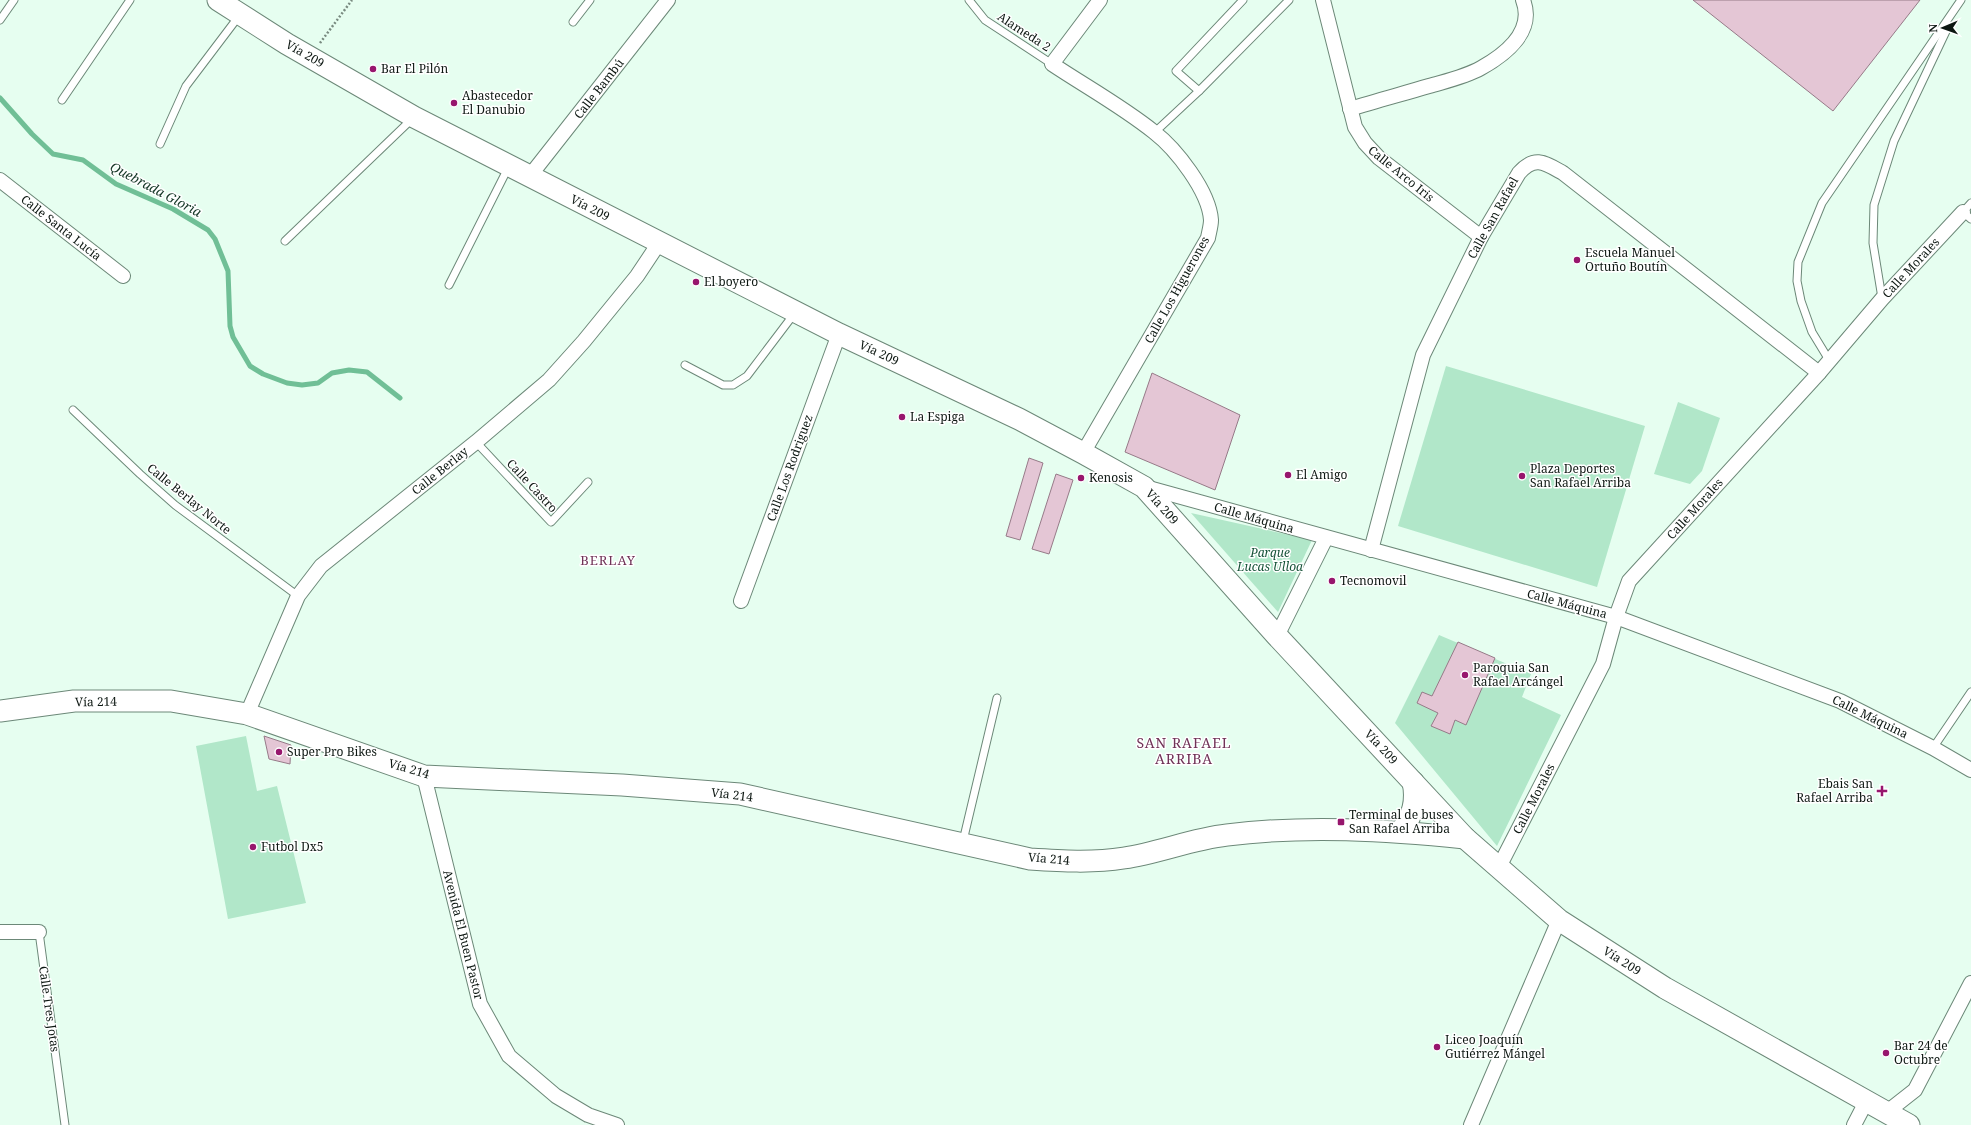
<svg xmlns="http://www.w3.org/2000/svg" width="1971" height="1125" font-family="'Noto Serif',serif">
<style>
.green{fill:#b1e7c9}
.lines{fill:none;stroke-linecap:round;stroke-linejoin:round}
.stream{stroke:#70bf96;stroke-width:5}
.building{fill:#e4c6d5;stroke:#967a88}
.service-casing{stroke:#6c8878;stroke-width:9}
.minor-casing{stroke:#6c8878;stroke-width:16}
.secondary-casing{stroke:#6c8878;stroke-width:23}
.path{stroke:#798a80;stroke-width:2.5;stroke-dasharray:2 2;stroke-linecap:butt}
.service{stroke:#fff;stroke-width:7}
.minor{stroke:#fff;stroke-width:14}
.secondary{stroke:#fff;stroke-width:21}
.poi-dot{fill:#97166d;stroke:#fff;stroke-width:1.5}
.labels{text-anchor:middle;stroke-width:3;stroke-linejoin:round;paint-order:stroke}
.street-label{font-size:12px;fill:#0d1712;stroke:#fff}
.poi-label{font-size:12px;fill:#0d1712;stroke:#fff;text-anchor:start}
.park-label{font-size:12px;font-style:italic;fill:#165338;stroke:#fff}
.water-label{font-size:13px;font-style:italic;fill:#153827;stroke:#fff}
.neighbourhood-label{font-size:13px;letter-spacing:1px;fill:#703257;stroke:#fff}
.quarter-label{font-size:14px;letter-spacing:1px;fill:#703257;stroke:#fff}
</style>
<rect width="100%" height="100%" fill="#e6fef0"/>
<g class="green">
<path d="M1446,366L1645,426L1597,587L1398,526Z"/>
<path d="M1678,402L1720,418L1702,471L1690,484L1654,474Z"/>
<path d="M1191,513L1312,540L1278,612Z"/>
<path d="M1439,635L1531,674L1522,697L1561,715L1497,846L1395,723Z"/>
<path d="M246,736L257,791L277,786L306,903L228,919L196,746Z"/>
</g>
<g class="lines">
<path class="stream" d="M0,98L32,134L53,154L83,160L116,184L173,209L208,230L215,239L228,271L230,326L233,337L250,366L263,374L287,383L302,385L318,383L332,373L349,370L367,372L400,398"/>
</g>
<g class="building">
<path d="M1693,0H1920L1833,111Z"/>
<path d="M1152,373L1240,415L1215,490L1125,452Z"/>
<path d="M1029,458L1043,463L1020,540L1006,536Z"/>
<path d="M1056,474L1073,480L1049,554L1032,549Z"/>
<path d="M1458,642L1495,658L1466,725L1455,720L1450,734L1431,726L1438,713L1417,703L1422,692L1432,696Z"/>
<path d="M264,736L291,745L290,764L269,759Z"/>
</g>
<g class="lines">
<g class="service-casing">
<g id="service">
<path d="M969,0L985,20L1052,64"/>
<path d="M0,20L14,0"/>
<path d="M573,22L590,0"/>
<path d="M1199,91L1176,71L1243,0"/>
<path d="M62,100L130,0"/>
<path d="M1155,132L1199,91L1289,0"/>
<path d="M160,144L186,86L239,16"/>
<path d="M1971,203L1963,212L1971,219"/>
<path d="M285,241L412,119"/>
<path d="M449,285L508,168"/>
<path d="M1882,298L1873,243L1874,205L1894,141L1949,25"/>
<path d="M1829,360L1812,332L1801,301L1797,281L1798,262L1822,203L1961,0"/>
<path d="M685,365L723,385H733L747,376L794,314"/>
<path d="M73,410L140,474L175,505L298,596"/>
<path d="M476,442L551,522L588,482"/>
<path d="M1933,748L1971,692"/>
<path d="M963,841L997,698"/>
<path d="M39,932L65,1125"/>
</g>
</g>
<g class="minor-casing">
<g id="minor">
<path d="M1323,0L1355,127L1365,143L1379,158L1481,237"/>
<path d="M1350,109C1376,101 1402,94 1429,86C1446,81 1465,77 1481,68C1506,54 1535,31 1523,0"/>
<path d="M529,177L668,0"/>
<path d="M0,180L123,276"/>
<path d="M1083,453L1208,238C1209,232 1211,226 1211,220C1209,191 1176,149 1154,132C1123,107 1085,86 1052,64L1100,0"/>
<path d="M1145,487L1616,617L1840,701L1933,748L1971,770"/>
<path d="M1371,550L1423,355L1481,237L1519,173C1535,155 1545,163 1563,173L1819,373"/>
<path d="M741,601L839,334"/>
<path d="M1277,636L1326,538"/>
<path d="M247,714L298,596L321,566L476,442L549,380L584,341L637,276L659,243"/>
<path d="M424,776L480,1004L509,1056L556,1096L588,1115L617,1125"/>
<path d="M1499,867L1603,664L1616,617L1629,581L1819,373L1882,299L1963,212"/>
<path d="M0,932H39"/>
<path d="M1887,1112L1915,1090L1971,983"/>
<path d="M1471,1125L1559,920"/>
<path d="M1854,1125L1867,1100"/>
</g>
</g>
<g class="secondary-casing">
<g id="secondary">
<path d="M218,0L287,44L414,117L839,334L1019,419L1083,453L1144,487L1277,636L1465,838L1559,920L1665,988L1909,1125"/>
<path d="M0,711L74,701H171L247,714L424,776L622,785L740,794L1030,859C1061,861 1093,863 1124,858C1158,853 1192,839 1227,835C1306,825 1387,830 1465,838"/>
<path d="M1401,831C1413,816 1417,801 1413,782"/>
</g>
</g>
<path class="path" d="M320,43L352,0"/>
<use href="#service" class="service"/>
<use href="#minor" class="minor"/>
<use href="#secondary" class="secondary"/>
</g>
<g class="poi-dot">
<circle cx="373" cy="69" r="4"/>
<circle cx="454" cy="103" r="4"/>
<circle cx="1577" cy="260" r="4"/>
<circle cx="696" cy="282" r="4"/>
<circle cx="902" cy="417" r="4"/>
<circle cx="1288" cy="475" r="4"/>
<circle cx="1522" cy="476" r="4"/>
<circle cx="1081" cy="478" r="4"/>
<circle cx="1332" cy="581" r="4"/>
<circle cx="1465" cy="675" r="4"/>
<circle cx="279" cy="752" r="4"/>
<path d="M1880 785h4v4h4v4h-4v4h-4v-4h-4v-4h4z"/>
<rect x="1337" y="818" width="8" height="8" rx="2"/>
<circle cx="253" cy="847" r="4"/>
<circle cx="1437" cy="1047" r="4"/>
<circle cx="1886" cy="1053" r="4"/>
</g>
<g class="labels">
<g class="street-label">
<text transform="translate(1024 32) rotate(33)" y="4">Alameda 2</text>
<text transform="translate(305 54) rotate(30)" y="4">Vía 209</text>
<text transform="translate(599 89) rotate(-52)" y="4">Calle Bambú</text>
<text transform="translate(1401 174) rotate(39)" y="4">Calle Arco Iris</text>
<text transform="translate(590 208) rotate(27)" y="4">Vía 209</text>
<text transform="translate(1493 218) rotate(-61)" y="4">Calle San Rafael</text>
<text transform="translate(61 228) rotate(38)" y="4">Calle Santa Lucía</text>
<text transform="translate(1911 268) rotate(-47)" y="4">Calle Morales</text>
<text transform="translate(1177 290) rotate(-61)" y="4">Calle Los Higuerones</text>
<text transform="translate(879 353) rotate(25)" y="4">Vía 209</text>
<text transform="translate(790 468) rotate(-70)" y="4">Calle Los Rodriguez</text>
<text transform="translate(440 471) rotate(-39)" y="4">Calle Berlay</text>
<text transform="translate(532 486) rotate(47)" y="4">Calle Castro</text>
<text transform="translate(189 499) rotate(39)" y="4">Calle Berlay Norte</text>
<text transform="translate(1162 507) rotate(48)" y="4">Vía 209</text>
<text transform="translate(1695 509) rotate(-48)" y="4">Calle Morales</text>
<text transform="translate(1254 518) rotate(16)" y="4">Calle Máquina</text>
<text transform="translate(1567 604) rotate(15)" y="4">Calle Máquina</text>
<text transform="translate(96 702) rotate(-1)" y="4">Vía 214</text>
<text transform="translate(1870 717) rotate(26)" y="4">Calle Máquina</text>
<text transform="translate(1381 747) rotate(47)" y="4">Vía 209</text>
<text transform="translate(409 769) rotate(16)" y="4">Vía 214</text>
<text transform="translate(732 795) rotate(7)" y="4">Vía 214</text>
<text transform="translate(1534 799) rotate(-63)" y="4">Calle Morales</text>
<text transform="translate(1049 859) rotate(5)" y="4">Vía 214</text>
<text transform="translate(463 935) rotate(76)" y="4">Avenida El Buen Pastor</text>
<text transform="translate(1622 961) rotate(32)" y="4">Vía 209</text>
<text transform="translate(49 1009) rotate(82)" y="4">Calle Tres Jotas</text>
</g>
<g class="poi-label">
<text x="381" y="73">Bar El Pilón</text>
<text x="462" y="100">Abastecedor<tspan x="462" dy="14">El Danubio</tspan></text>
<text x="1585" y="257">Escuela Manuel<tspan x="1585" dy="14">Ortuño Boutín</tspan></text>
<text x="704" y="286">El boyero</text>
<text x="910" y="421">La Espiga</text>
<text x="1530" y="473">Plaza Deportes<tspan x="1530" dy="14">San Rafael Arriba</tspan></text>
<text x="1296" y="479">El Amigo</text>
<text x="1089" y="482">Kenosis</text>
<text x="1340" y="585">Tecnomovil</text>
<text x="1473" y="672">Paroquia San<tspan x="1473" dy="14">Rafael Arcángel</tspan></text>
<text x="287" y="756">Super Pro Bikes</text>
<text x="1873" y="788" text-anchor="end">Ebais San<tspan x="1873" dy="14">Rafael Arriba</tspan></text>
<text x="1349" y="819">Terminal de buses<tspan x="1349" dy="14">San Rafael Arriba</tspan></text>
<text x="261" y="851">Futbol Dx5</text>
<text x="1445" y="1044">Liceo Joaquín<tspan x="1445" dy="14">Gutiérrez Mángel</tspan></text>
<text x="1894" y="1050">Bar 24 de<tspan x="1894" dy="14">Octubre</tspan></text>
</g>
<g class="park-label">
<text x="1270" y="557">Parque<tspan x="1270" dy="14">Lucas Ulloa</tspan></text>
</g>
<g class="water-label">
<text transform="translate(156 189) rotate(28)" y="5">Quebrada Gloria</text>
</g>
<g class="neighbourhood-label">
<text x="608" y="565">BERLAY</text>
</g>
<g class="quarter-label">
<text x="1184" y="748">SAN RAFAEL<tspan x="1184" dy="16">ARRIBA</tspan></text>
</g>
</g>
<g transform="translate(1943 28) rotate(268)" stroke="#ffffff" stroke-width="3" paint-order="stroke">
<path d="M0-3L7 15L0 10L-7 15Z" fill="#0d1712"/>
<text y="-6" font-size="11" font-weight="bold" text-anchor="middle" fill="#0d1712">N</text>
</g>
</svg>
